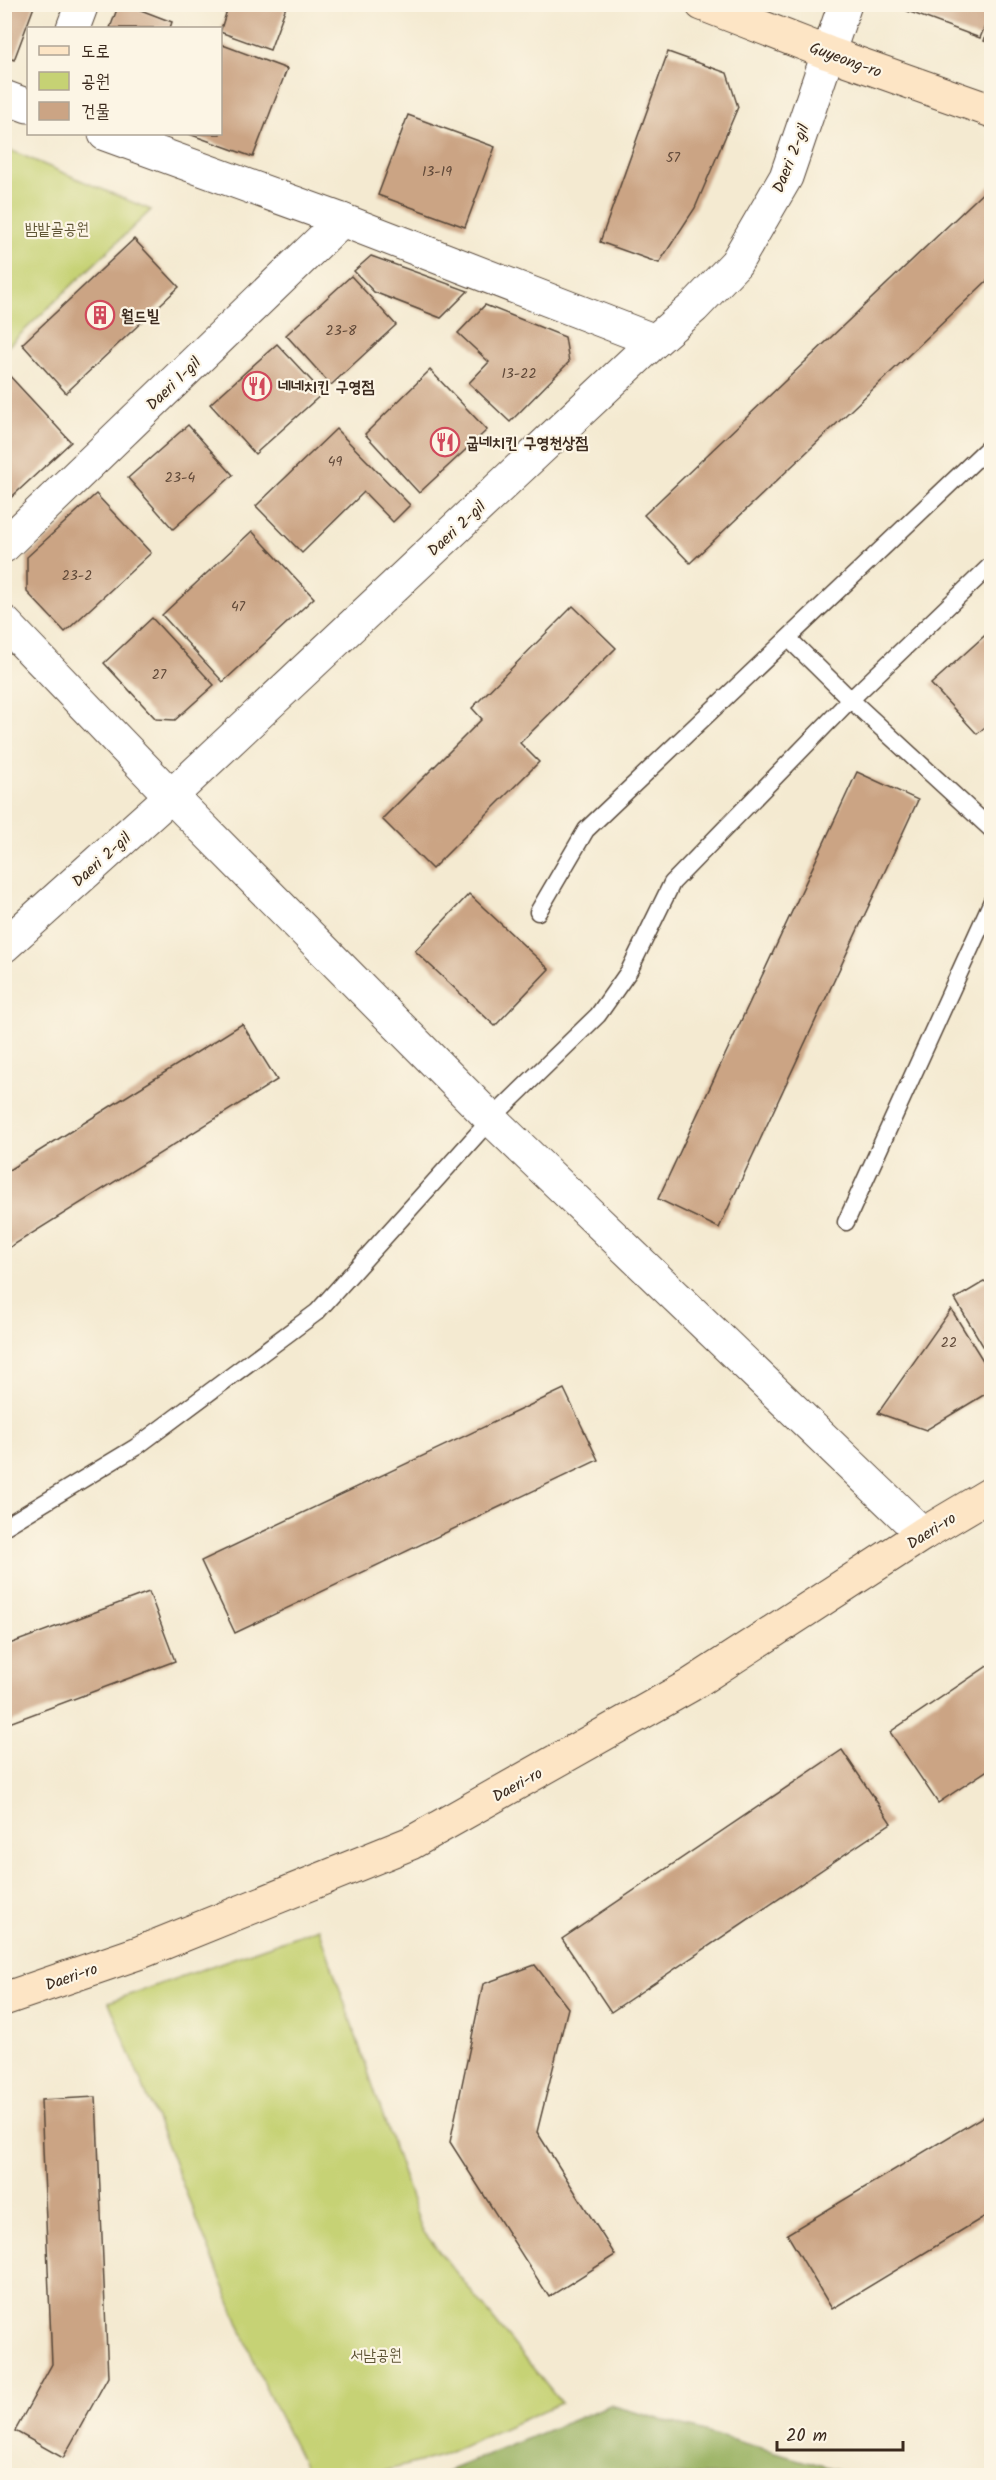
<svg xmlns="http://www.w3.org/2000/svg" width="996" height="2480" font-family="Kalam,'Poor Story',sans-serif">
<style>
.green{fill:#c6d274;stroke:#807e49;stroke-width:1.5}
.forest{fill:#9cb466;stroke:#6c6f42;stroke-width:1.5}
.building{fill:#cba484}
.lines{fill:none;stroke-linecap:round;stroke-linejoin:round}
.service-casing{stroke:#574739;stroke-width:19}
.minor-casing{stroke:#574739;stroke-width:35}
.secondary-casing{stroke:#574739;stroke-width:35}
.service{stroke:#fff;stroke-width:16}
.minor{stroke:#fff;stroke-width:33}
.secondary{stroke:#fde5c5;stroke-width:33}
.labels{text-anchor:middle;stroke-width:4.5;stroke-linejoin:round;paint-order:stroke}
.number-label{font-size:14px;fill:#5f4838}
.street-label{font-size:16px;fill:#3b2a1e;stroke:#fcf5e5}
.park-label{font-size:16px;fill:#5e5434;stroke:#fcf5e5}
.poi-label{font-size:16px;font-weight:bold;fill:#3b2a1e;stroke:#fcf5e5;text-anchor:start}
</style>
<rect width="100%" height="100%" fill="#fcf5e5"/>
<filter id="ink" filterUnits="userSpaceOnUse"><feTurbulence type="fractalNoise" baseFrequency=".0167" numOctaves="2"/><feDisplacementMap in="SourceGraphic" scale="12" xChannelSelector="R" yChannelSelector="G"/><feConvolveMatrix kernelMatrix="1 2 1 2 8 2 1 2 1" color-interpolation-filters="sRGB"/></filter>
<filter id="wash" filterUnits="userSpaceOnUse"><feTurbulence type="fractalNoise" baseFrequency=".008" numOctaves="4" result="noise"/><feDisplacementMap in="SourceGraphic" scale="24" xChannelSelector="R" yChannelSelector="G"/><feGaussianBlur stdDeviation="1.35" result="paint"/><feColorMatrix in="noise" values="0 0 0 0 0 0 0 0 0 0 0 0 0 0 0 0 0 1.4 0 .05"/><feComposite in="paint" operator="in"/></filter>
<g filter="url(#wash)">
<rect width="100%" height="100%" fill="#f4ead1"/>
<g class="green">
<path d="M5,148L151,210L5,349Z"/>
<path d="M319,1928L422,2230L561,2403L441,2456L370,2475H309L262,2381L109,2002Z"/>
</g>
<path class="forest" d="M610,2405L856,2475H438Z"/>
<g id="blocks">
<g class="building">
<path d="M4,4H35L14,60L4,56Z"/>
<path d="M119,4H125L172,22L170,28H110Z"/>
<path d="M229,4H287L270,50L220,32Z"/>
<path d="M904,5H992V9L980,38L907,11Z"/>
<path d="M991,20H992V44L984,41Z"/>
<path d="M220,44L287,69L253,157L189,134H220Z"/>
<path d="M668,52L727,73L738,107L695,208L659,263L600,242Z"/>
<path d="M408,115L495,147L465,227L378,195Z"/>
<path d="M992,184V276L690,563L644,515Z"/>
<path d="M134,239L179,287L66,393L22,344Z"/>
<path d="M371,256L468,291L441,318L374,292L354,271Z"/>
<path d="M351,276L396,325L331,385L286,335Z"/>
<path d="M485,305L565,337L569,362L510,422L469,383L489,362L458,333Z"/>
<path d="M277,344L323,393L255,454L210,404Z"/>
<path d="M430,370L487,430L419,493L365,434Z"/>
<path d="M6,372L71,442L4,504V373Z"/>
<path d="M188,425L233,475L173,529L128,478Z"/>
<path d="M336,429L410,505L393,522L364,492L302,553L256,506Z"/>
<path d="M96,494L151,553L65,632L27,592V557Z"/>
<path d="M252,531L314,598L223,682L162,615Z"/>
<path d="M573,606L616,648L520,743L539,762L432,869L382,819L482,719L472,708Z"/>
<path d="M152,618L214,685L175,720L156,719L104,663Z"/>
<path d="M992,629V721L977,734L931,684Z"/>
<path d="M857,772L918,800L719,1228L658,1199Z"/>
<path d="M469,894L549,969L495,1026L415,951Z"/>
<path d="M242,1024L277,1080L4,1251V1173Z"/>
<path d="M992,1277V1361L955,1299Z"/>
<path d="M951,1309L992,1375V1390L926,1430L878,1413Z"/>
<path d="M564,1389L598,1460L235,1633L201,1561Z"/>
<path d="M149,1592L175,1661L4,1725V1646Z"/>
<path d="M992,1663V1767L938,1803L890,1732Z"/>
<path d="M842,1750L891,1823L611,2012L562,1939Z"/>
<path d="M535,1965L568,2008L537,2132L615,2255L549,2297L450,2142L483,1984Z"/>
<path d="M96,2097L108,2377L63,2458L15,2431L52,2364L41,2100Z"/>
<path d="M992,2111V2212L832,2309L787,2234Z"/>
</g>
</g>
</g>
<g filter="url(#ink)">
<use href="#blocks" fill-opacity="0" stroke="#574739" stroke-width="1.5"/>
<g class="lines">
<g class="service-casing">
<g id="service">
<path d="M789,639L851,700L992,830"/>
<path d="M538,912L586,830L992,444"/>
<path d="M846,1222L992,901"/>
<path d="M4,1527L136,1447L317,1312L491,1119L598,1015L629,971L672,883L846,704L992,564"/>
</g>
</g>
<g class="minor-casing">
<g id="minor">
<path d="M73,28L82,4"/>
<path d="M4,97L28,106"/>
<path d="M105,134L342,220L655,341"/>
<path d="M4,546L342,220"/>
<path d="M4,622L171,796L491,1119L923,1534"/>
<path d="M4,946L171,796L655,341L694,307L736,263L786,177L845,4"/>
</g>
</g>
<g class="secondary-casing">
<g id="secondary">
<path d="M702,4L828,53L992,111"/>
<path d="M4,1999L141,1952L411,1843L689,1686L923,1534L992,1493"/>
</g>
</g>
<use href="#service" class="service"/>
<use href="#minor" class="minor"/>
<use href="#secondary" class="secondary"/>
</g>
</g>
<defs>
<g id="building-ring" transform="scale(1.5)"><circle r="9.5" fill="#fcf5e5" stroke="#d1495b" stroke-width="1.5"/><path d="M-4-6H4V6H1V3H-1V6H-4ZM-2.5-4.3h1.7v1.8h-1.7ZM.8-4.3h1.7v1.8H.8ZM-2.5-1h1.7V.8h-1.7ZM.8-1h1.7V.8H.8Z" fill="#d1495b"/></g>
<g id="restaurant-ring" transform="scale(1.5)"><circle r="9.5" fill="#fcf5e5" stroke="#d1495b" stroke-width="1.5"/><path d="M-5-6h1v4h1v-4h1v4h1v-4h1v5L-1.5 .5V6h-2V.5L-5-1ZM5-6V6H3V1.5H1.5Q1.5-4 5-6Z" fill="#d1495b"/></g>
</defs>
<g fill-rule="evenodd">
<use href="#building-ring" x="100" y="315"/>
<use href="#restaurant-ring" x="257" y="386"/>
<use href="#restaurant-ring" x="445" y="442"/>
</g>
<g class="labels">
<g class="number-label">
<text x="673" y="162">57</text>
<text x="437" y="176">13-19</text>
<text x="341" y="335">23-8</text>
<text x="519" y="378">13-22</text>
<text x="335" y="466">49</text>
<text x="180" y="482">23-4</text>
<text x="77" y="580">23-2</text>
<text x="238" y="611">47</text>
<text x="159" y="679">27</text>
<text x="949" y="1347">22</text>
</g>
<g class="street-label">
<text transform="translate(846 59) rotate(20)" y="6">Guyeong-ro</text>
<text transform="translate(790 158) rotate(-68)" y="6">Daeri 2-gil</text>
<text transform="translate(173 383) rotate(-44)" y="6">Daeri 1-gil</text>
<text transform="translate(456 528) rotate(-43)" y="6">Daeri 2-gil</text>
<text transform="translate(101 859) rotate(-42)" y="6">Daeri 2-gil</text>
<text transform="translate(931 1530) rotate(-32)" y="6">Daeri-ro</text>
<text transform="translate(517 1784) rotate(-29)" y="6">Daeri-ro</text>
<text transform="translate(71 1976) rotate(-19)" y="6">Daeri-ro</text>
</g>
<g class="park-label">
<text x="57" y="234">밤밭골공원</text>
<text x="376" y="2360">서남공원</text>
</g>
<g class="poi-label">
<text x="121" y="321">월드빌</text>
<text x="278" y="392">네네치킨 구영점</text>
<text x="466" y="448">굽네치킨 구영천상점</text>
</g>
</g>
<rect width="996" height="2480" fill="none" stroke="#fcf5e5" stroke-width="24"/>
<rect x="27" y="27" width="195" height="108" fill="#fcf5e5" stroke="#afa495" stroke-width="1.5"/>
<rect x="39" y="46" width="30" height="9" fill="#fde5c5" stroke="#afa495" stroke-width="1.5"/>
<text x="81" y="57" font-size="18" fill="#3b2a1e">도로</text>
<rect x="39" y="72" width="30" height="18" fill="#c6d274" stroke="#afa495" stroke-width="1.5"/>
<text x="81" y="87" font-size="18" fill="#3b2a1e">공원</text>
<rect x="39" y="102" width="30" height="18" fill="#cba484" stroke="#afa495" stroke-width="1.5"/>
<text x="81" y="117" font-size="18" fill="#3b2a1e">건물</text>
<path d="M777 2441v9h126v-9" fill="none" stroke="#3b2a1e" stroke-width="3"/>
<text x="786" y="2441" font-size="18" fill="#3b2a1e" stroke="#fcf5e5" stroke-width="4.5" paint-order="stroke">20 m</text>
</svg>
